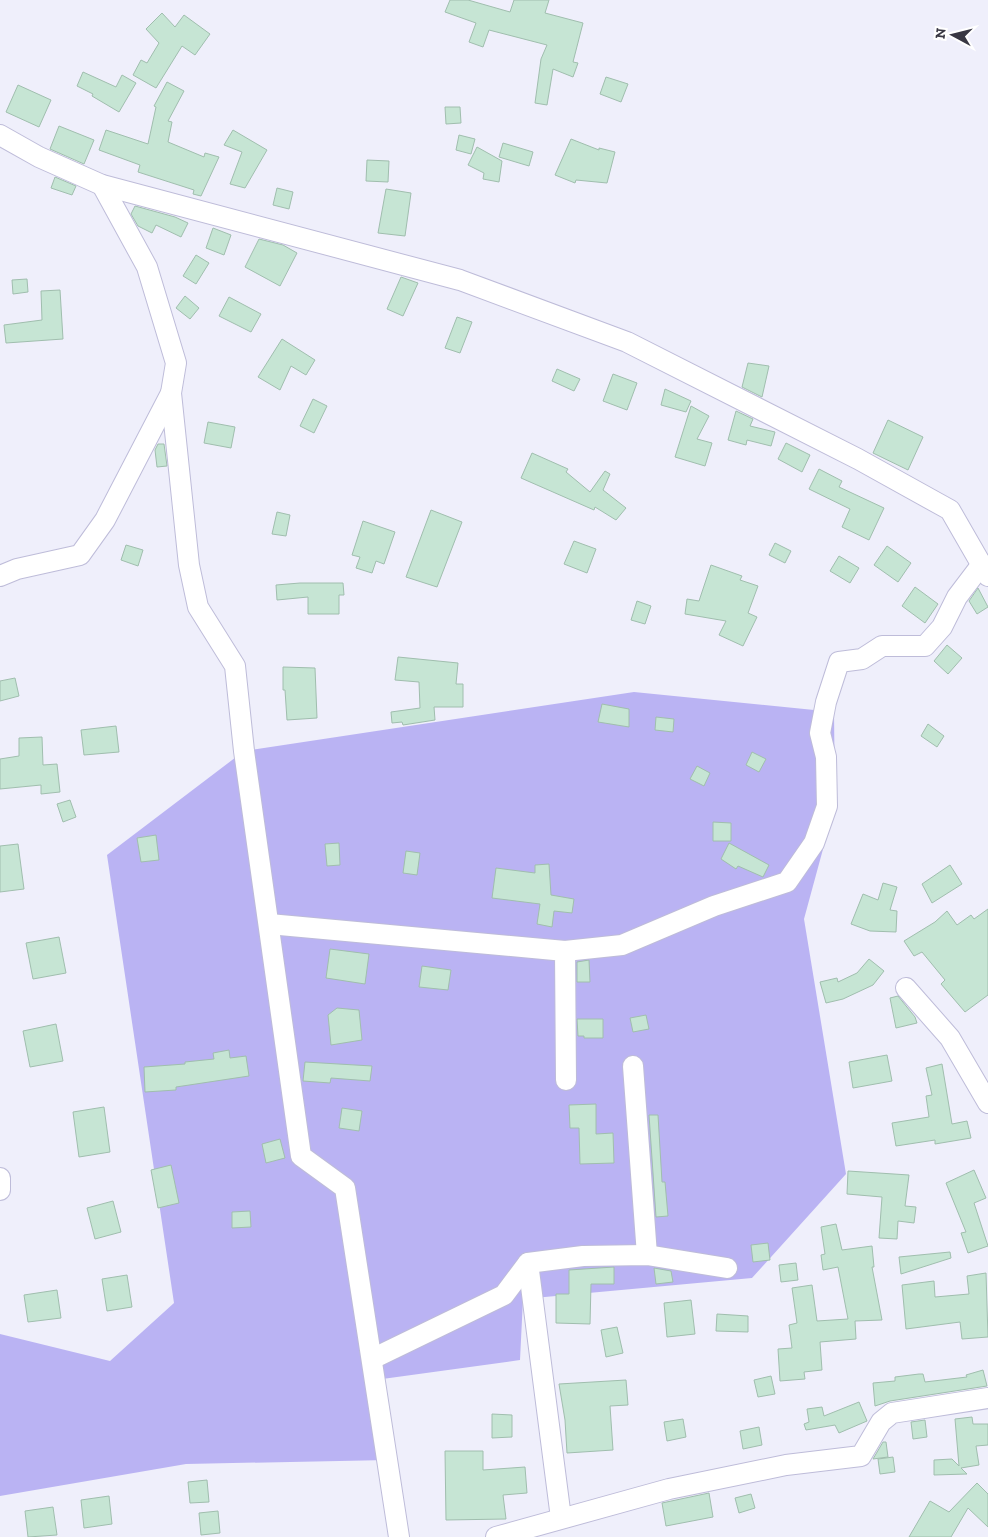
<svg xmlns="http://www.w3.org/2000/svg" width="988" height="1537" font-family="'Zilla Slab',serif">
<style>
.green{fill:#bab3f3}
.building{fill:#c6e5d4;stroke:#a0beae}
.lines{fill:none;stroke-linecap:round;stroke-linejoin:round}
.street-casing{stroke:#bebcd9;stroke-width:22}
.street{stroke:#fff;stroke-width:20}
</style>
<rect width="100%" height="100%" fill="#efeffb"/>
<path class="green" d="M634,692L834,712L835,805L804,919L846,1174L752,1278L523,1299L520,1360L375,1380L388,1460L186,1464L0,1496V1334L110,1361L174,1303L107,855L244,751Z"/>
<g class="building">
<path d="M450,0H468L510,12L514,0H549L545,13L583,23L573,62L578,63L573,77L553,69L547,105L535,103L541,59L547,45L489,30L483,47L469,42L476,23L445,12Z"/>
<path d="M162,13L175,27L184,15L210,34L195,55L182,46L156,88L133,75L141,60L147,63L159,43L146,29Z"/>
<path d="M83,72L116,87L122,75L136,83L119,112L92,96L93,94L77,86Z"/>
<path d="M606,77L628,84L621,102L600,94Z"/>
<path d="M167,82L184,91L168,121L172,122L168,142L204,157L205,153L219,157L201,196L193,194L194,190L138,172L140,165L99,150L106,130L148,144L156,107L154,106Z"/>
<path d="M18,85L51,100L39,127L6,112Z"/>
<path d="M445,107H460L461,123L446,124Z"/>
<path d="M59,126L94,140L84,164L50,149Z"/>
<path d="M233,130L267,150L245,188L230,184L242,152L224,145Z"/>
<path d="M459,135L475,139L471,154L456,150Z"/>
<path d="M571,139L599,150V148L615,152L607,183L576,180L575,183L555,175Z"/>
<path d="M503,143L533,152L529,166L499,157Z"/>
<path d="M477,147L502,161L499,182L483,179L484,173L468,165Z"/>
<path d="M367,160L389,161L388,182L366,181Z"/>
<path d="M55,177L76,186L72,195L51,188Z"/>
<path d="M277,188L293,192L289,209L273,205Z"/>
<path d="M386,189L411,193L405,236L378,233Z"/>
<path d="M135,206L175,217L188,223L181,237L156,225L152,233L138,226L131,214Z"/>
<path d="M213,228L231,235L224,255L206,248Z"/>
<path d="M259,239L283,245L297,253L280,286L245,267Z"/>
<path d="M196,255L209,263L196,284L183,276Z"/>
<path d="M401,277L418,283L403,316L387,309Z"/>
<path d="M27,279L28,292L13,294L12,280Z"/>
<path d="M60,290L63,339L6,343L4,325L42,320L41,291Z"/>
<path d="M185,296L199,308L190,319L176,308Z"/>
<path d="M229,297L261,314L251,332L219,316Z"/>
<path d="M457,317L472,322L460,353L445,348Z"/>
<path d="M282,339L315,360L306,375L291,366L280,390L258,377Z"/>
<path d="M748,363L769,366L762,397L742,387Z"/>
<path d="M557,369L580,379L574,391L552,381Z"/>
<path d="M613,374L637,383L627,410L603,401Z"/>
<path d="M665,389L691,401L686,412L661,405Z"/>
<path d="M313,399L327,406L314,433L300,426Z"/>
<path d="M691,406L709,416L697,439L712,443L705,466L675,457Z"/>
<path d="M736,411L753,419L750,426L775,432L771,446L747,440L746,445L728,440Z"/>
<path d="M888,420L923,437L908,470L873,453Z"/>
<path d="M208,422L235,427L231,448L204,443Z"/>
<path d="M786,443L810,455L802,472L778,459Z"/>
<path d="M158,444H164L167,466L157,467L155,450Z"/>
<path d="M532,453L568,469L566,472L590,492L605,471L610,474L603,490L626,508L616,520L595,507L594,510L521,478Z"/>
<path d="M819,469L842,481L839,487L884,508L869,540L842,527L850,509L809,489Z"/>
<path d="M431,510L462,522L437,587L406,577Z"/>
<path d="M277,512L290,515L286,536L272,534Z"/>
<path d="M363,521L395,532L384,564L376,561L372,573L356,568L360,557L352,555Z"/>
<path d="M574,541L596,549L587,573L564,564Z"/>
<path d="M775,543L791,551L785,563L769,555Z"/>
<path d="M126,545L143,550L138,566L121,560Z"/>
<path d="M887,546L911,563L898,582L874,565Z"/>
<path d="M839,556L859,568L850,583L830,571Z"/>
<path d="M711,565L742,576L740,580L758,586L748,613L757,617L743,646L719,635L726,621L685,614L687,599L699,601Z"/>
<path d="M300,583H343L344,595H339V614H308V597L277,600L276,585Z"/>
<path d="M915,587L938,604L925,623L902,606Z"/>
<path d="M978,588L988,607L977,614L969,601Z"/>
<path d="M637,601L651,606L645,624L631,620Z"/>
<path d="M947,645L962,658L948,674L934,661Z"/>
<path d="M398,657L458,663L456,684H463V707H434L435,720L403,725L402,722L392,723L391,712L420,708L419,682L395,680Z"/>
<path d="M283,667L315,668L317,718L287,720L285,690H283Z"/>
<path d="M15,678L19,696L0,701V681Z"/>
<path d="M602,704L629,709V727L598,722Z"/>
<path d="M656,717L674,719L673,732L655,730Z"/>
<path d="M928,724L944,736L937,747L921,736Z"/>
<path d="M116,726L119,752L84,755L81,730Z"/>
<path d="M42,737L43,765L57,764L60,792L41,794V785L0,789V759L19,756V738Z"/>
<path d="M752,752L766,759L759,772L746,765Z"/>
<path d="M697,766L710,773L704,786L690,779Z"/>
<path d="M70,800L76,817L63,822L57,804Z"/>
<path d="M713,822L731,823V841H713Z"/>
<path d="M156,835L159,860L141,862L137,838Z"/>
<path d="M339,843L340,865L327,866L325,844Z"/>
<path d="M729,843L769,865L763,877L738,866L736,869L721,859Z"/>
<path d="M18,844L24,889L0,892V846Z"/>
<path d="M406,851L420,853L417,875L403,873Z"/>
<path d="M549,864L551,895L574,899L572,913L554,911L552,927L537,924L540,904L492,898L496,868L535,873V865Z"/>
<path d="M950,865L962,884L932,903L922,884Z"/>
<path d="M883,883L897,887L890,910L897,911L896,932L870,931L851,924L863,894L878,900Z"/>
<path d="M988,909V995L965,1012L941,984L945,980L922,952L914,956L904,941L935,922L947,911L957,925L971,915L974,919Z"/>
<path d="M59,937L66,973L33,979L26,943Z"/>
<path d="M330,949L369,954L365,984L326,978Z"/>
<path d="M869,959L884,971L873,985L843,999L826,1003L820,982L837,978L838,982L857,973Z"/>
<path d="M589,960L590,982H577V962Z"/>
<path d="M422,966L451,970L448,990L419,987Z"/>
<path d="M898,996L915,1017L917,1023L896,1028L890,998Z"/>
<path d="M337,1008L359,1010L362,1040L331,1045L328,1015Z"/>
<path d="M646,1015L649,1029L633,1032L630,1018Z"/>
<path d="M577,1019H603V1038H584V1036H578Z"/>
<path d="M56,1024L63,1061L30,1067L23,1031Z"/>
<path d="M229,1050L230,1058L246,1056L249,1076L176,1087V1090L145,1092L144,1067L185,1064V1062L214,1059L213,1053Z"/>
<path d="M887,1055L892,1081L853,1088L849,1062Z"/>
<path d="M305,1062L372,1066L370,1081L331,1078L330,1083L303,1081Z"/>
<path d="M942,1064L952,1124L967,1121L971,1138L935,1144V1140L896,1146L892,1123L929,1117L926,1096L932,1095L926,1068Z"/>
<path d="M596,1104V1134L613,1133L614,1163L580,1164L579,1128H570L569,1105Z"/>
<path d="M104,1107L110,1152L79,1157L73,1112Z"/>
<path d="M342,1108L362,1111L359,1131L339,1128Z"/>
<path d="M649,1115H658L662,1182H665L668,1216L656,1217Z"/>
<path d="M280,1139L285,1158L266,1163L262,1144Z"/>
<path d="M171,1165L179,1203L158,1208L151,1170Z"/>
<path d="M974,1170L986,1198L974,1203L988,1246L968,1253L961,1233L966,1232L946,1183Z"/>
<path d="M848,1171L909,1175L905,1206L916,1207L914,1223L898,1221L897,1239L879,1238L882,1197L847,1194Z"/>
<path d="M113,1201L121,1232L95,1239L87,1208Z"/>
<path d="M250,1211L251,1227L232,1228V1212Z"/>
<path d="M836,1224L842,1250L872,1246L874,1267H872L882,1320L855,1321L856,1339L820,1342L822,1370L804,1372L805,1379L780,1381L778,1349L792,1348L789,1325L797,1323L792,1288L812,1285L817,1321L848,1319L838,1267L823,1270L821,1255L825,1254L821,1227Z"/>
<path d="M768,1243L770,1260L753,1262L751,1245Z"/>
<path d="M950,1252L951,1258L901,1274L899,1257Z"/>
<path d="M796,1263L798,1280L781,1282L779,1265Z"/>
<path d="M614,1267V1284H591L590,1324L556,1323V1294H569V1270Z"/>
<path d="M654,1268L671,1271L673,1282L656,1284Z"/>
<path d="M986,1273L988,1337L962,1339L960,1322L906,1329L902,1285L934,1281L935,1297L969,1294L967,1276Z"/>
<path d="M127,1275L132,1307L107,1311L102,1279Z"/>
<path d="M57,1290L61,1318L28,1322L24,1295Z"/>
<path d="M691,1300L695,1334L667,1337L664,1303Z"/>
<path d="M717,1314L748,1316V1332L716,1331Z"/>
<path d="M617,1327L623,1353L606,1357L601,1330Z"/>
<path d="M983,1370L987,1386L890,1401L875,1406L873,1383L895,1381V1377L919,1374H923L925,1382L967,1377L966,1375Z"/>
<path d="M771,1376L775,1394L758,1397L754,1380Z"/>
<path d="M626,1380L628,1405L610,1406L613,1450L567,1453L565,1420L559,1384Z"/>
<path d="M859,1402L867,1421L839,1433L835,1425L806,1430L804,1424L809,1422L807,1409L822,1407L824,1416Z"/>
<path d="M492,1414L512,1415V1437L492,1438Z"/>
<path d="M972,1417L973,1424H988V1445L976,1446L979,1465L961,1468L967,1474L934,1475V1460L952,1459L959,1466L955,1419Z"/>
<path d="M683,1419L686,1437L667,1441L664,1422Z"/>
<path d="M925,1420L927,1437L913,1439L911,1422Z"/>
<path d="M759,1427L762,1445L743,1449L740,1431Z"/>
<path d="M883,1442H886L888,1457L873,1459Z"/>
<path d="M445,1451H483V1470L525,1467L527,1493L503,1495L506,1519L446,1520Z"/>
<path d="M893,1457L895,1472L880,1474L878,1459Z"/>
<path d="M207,1480L209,1502L190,1503L188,1482Z"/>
<path d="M977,1483L988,1494V1527L968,1508L951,1537H909L930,1501L949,1512Z"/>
<path d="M709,1493L713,1517L666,1526L662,1503Z"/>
<path d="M751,1494L755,1508L739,1513L735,1498Z"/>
<path d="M109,1496L112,1524L84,1528L81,1500Z"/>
<path d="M53,1507L57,1535L28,1537L25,1511Z"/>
<path d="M218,1511L220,1533L201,1535L199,1513Z"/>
</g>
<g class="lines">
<g class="street-casing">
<g id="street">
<path d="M0,135L39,157L102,185L460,280L627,342L858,459L950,510L988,576"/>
<path d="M102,185L147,267L176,363L171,393L189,565L198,607L235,666L244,751L301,1156L345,1188L399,1537"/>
<path d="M0,576L17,569L80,555L105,520L171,393"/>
<path d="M269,924L565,951L566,1080"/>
<path d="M565,951L622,945L714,906L787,882L814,843L827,806L826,757L820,733L826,702L839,662L862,659L882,646H925L942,627L957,597L982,564"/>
<path d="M906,988L950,1038L988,1103"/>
<path d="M633,1066L647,1255"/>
<path d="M0,1178V1190"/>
<path d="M528,1263L561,1518"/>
<path d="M372,1359L504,1295L528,1263L583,1256L647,1255L727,1268"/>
<path d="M496,1537L669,1489L786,1465L861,1456L881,1422L892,1413L988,1398"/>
</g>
</g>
<use href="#street" class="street"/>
</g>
<g transform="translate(953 35) rotate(277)" stroke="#ffffff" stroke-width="4" paint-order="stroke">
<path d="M0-4L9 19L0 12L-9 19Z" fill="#383743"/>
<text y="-8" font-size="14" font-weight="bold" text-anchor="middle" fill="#383743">N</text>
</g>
</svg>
